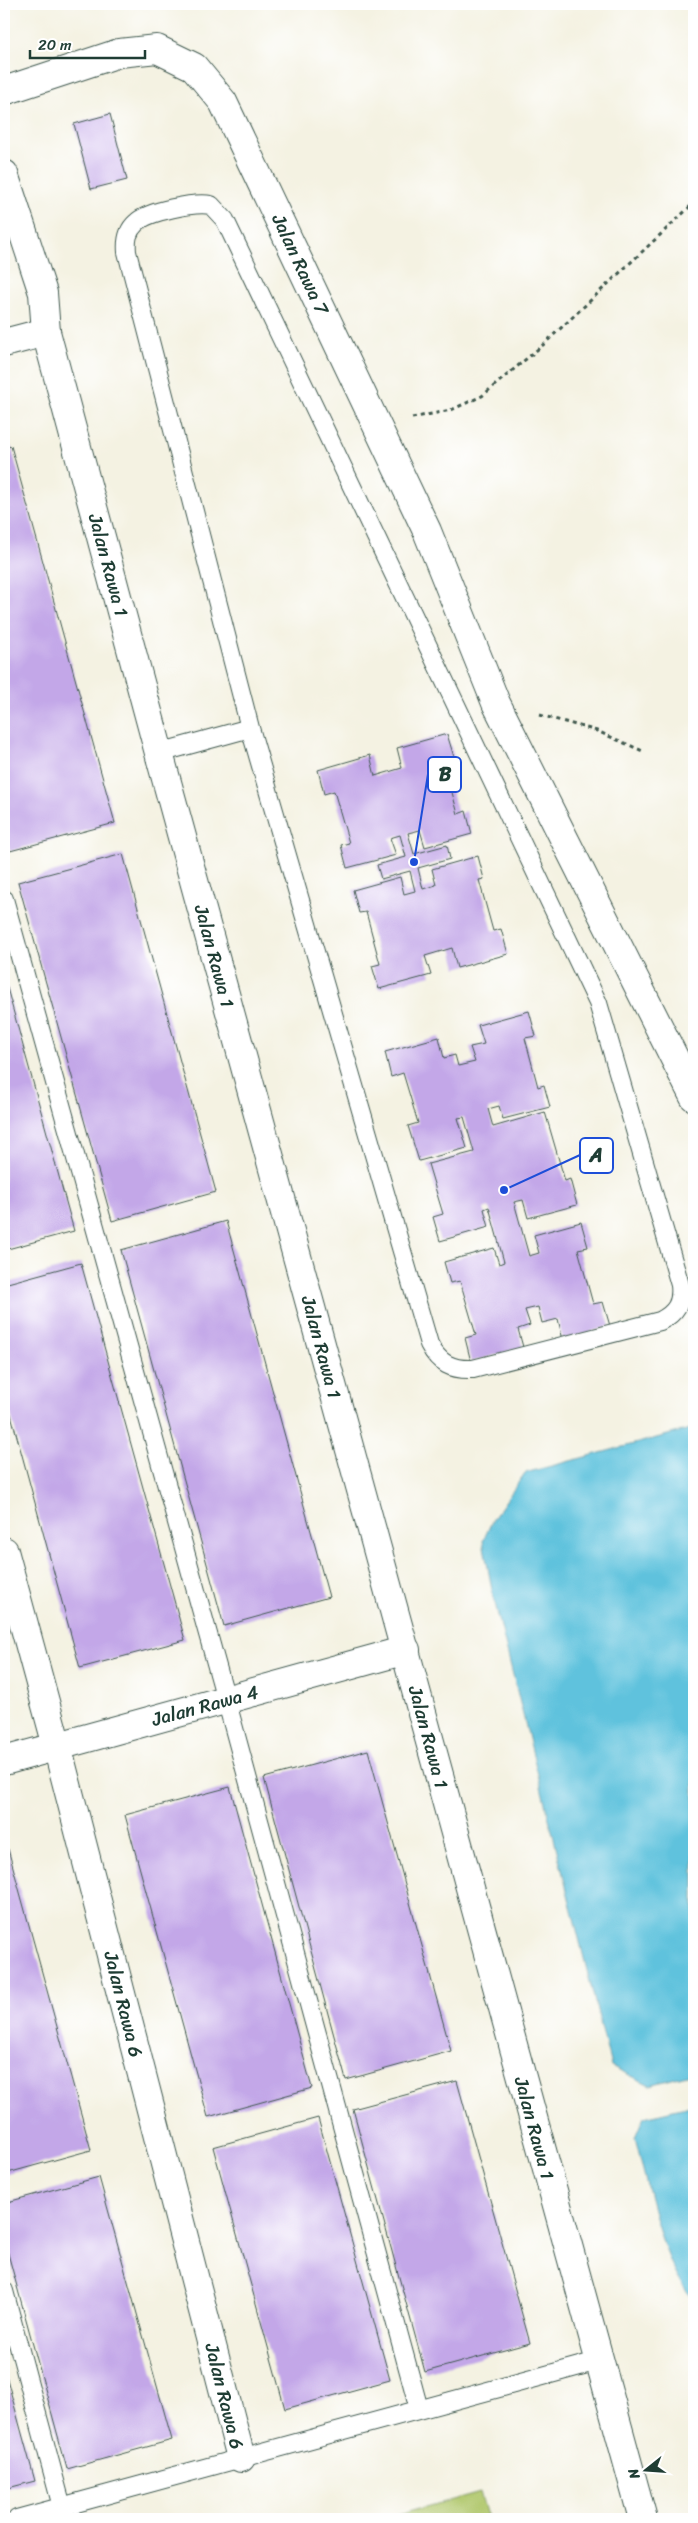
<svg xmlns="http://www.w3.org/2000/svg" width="698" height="2523" font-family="Sriracha,sans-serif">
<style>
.green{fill:#b0c76c;stroke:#688250}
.water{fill:#5fc2dd;stroke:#3f8088}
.building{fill:#c3a7e8}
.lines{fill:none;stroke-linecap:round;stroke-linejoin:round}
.lane-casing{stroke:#3f584e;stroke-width:20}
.street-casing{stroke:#3f584e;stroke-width:30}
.path{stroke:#3f584e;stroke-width:3;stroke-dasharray:4 4;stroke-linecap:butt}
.lane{stroke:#fff;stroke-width:18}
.street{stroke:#fff;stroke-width:28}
.labels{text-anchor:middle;stroke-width:4;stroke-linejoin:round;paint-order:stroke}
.street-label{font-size:19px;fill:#1f3d34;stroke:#fff}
.leader{fill:none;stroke:#1d4ed8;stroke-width:2}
.callout-dot{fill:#1d4ed8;stroke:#fff;stroke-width:2}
.callout{fill:#fff;stroke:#1d4ed8;stroke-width:2}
.callout-label{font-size:20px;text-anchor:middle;font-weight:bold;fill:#1f3d34}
</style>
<rect width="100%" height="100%" fill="#fff"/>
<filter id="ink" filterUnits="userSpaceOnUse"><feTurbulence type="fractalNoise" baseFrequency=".02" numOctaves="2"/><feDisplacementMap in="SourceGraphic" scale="10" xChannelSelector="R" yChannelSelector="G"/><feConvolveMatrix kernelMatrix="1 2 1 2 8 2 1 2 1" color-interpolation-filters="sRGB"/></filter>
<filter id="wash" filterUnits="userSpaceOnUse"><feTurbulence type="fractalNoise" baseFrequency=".0096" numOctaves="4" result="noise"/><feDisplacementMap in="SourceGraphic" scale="20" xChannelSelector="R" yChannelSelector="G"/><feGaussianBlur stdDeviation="1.12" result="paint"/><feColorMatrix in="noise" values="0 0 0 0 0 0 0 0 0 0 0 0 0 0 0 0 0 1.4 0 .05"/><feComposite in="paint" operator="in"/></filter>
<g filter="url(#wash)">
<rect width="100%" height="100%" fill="#f4f2e2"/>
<path class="green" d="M480,2492L488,2519H383Z"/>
<g class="water">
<path d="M694,1428V2073L650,2085L611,2066L493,1595L483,1541L493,1519L525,1473Z"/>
<path d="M694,2105V2299C662,2269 647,2182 635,2138L644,2117Z"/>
</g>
<g id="blocks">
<g class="building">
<path d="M110,114L127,180L91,189L74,124Z"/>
<path d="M11,446L115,823L10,851L4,828V448Z"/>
<path d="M447,734L454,757L443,760L458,814L466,811L472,834L425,847L420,830L408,833L414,854L447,845L450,859L418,868L423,889L436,885L432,869L478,856L484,879L479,880L493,931L501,929L508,954L457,968L452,948L425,956L431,975L379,989L372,966L380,964L366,912L359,913L353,890L400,877L404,894L415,891L410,871L381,879L377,865L406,857L400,835L390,838L396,855L347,868L341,845L349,843L334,791L324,794L318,770L370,755L375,776L402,768L397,748Z"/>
<path d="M123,854L216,1192L112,1221L18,882Z"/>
<path d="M4,977L74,1231L4,1250Z"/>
<path d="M529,1011L536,1036L525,1038L538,1087L544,1085L550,1107L503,1119L499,1106L488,1109L493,1127L545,1112L565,1181L570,1179L577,1205L528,1218L523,1200L514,1202L529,1256L539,1253L534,1235L581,1222L588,1247L578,1249L593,1304L603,1302L610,1326L563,1340L558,1319L542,1323L538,1307L525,1310L530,1325L518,1329L523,1347L471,1362L465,1338L476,1335L460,1281L450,1283L444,1262L494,1248L499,1264L504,1262L489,1207L484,1209L489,1227L440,1241L433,1217L443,1214L428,1164L474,1152L464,1117L458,1118L467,1148L419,1161L408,1126L418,1123L403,1073L391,1077L385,1052L439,1037L444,1058L455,1055L458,1066L475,1062L470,1047L484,1044L478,1025Z"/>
<path d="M226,1221L329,1597L224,1626L121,1250Z"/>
<path d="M81,1263L185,1640L80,1668L4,1389V1284Z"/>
<path d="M368,1750L451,2051L346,2080L264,1778Z"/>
<path d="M230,1787L312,2088L208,2117L125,1815Z"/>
<path d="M8,1849L91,2150L4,2174V1850Z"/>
<path d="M457,2081L530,2343L425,2372L353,2109Z"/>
<path d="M318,2118L390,2380L285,2409L213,2147Z"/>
<path d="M99,2177L172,2440L67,2469L4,2239V2203Z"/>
<path d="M4,2368L35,2481L4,2489Z"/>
</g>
</g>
</g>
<g filter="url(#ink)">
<use href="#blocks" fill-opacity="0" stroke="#3f584e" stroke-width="1"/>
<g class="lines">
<g class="lane-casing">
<g id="lane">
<path d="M159,753L250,728L429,1344C439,1364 452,1370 473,1369L660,1321C676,1313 682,1303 680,1285L598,1003L225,220L211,205C195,202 148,211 136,223C127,231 126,241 127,252L250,728"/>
<path d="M4,899L226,1699L419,2409"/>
<path d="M4,2291L62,2507"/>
<path d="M17,2519L598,2361"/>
</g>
</g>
<g class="street-casing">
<g id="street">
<path d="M4,91L119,53L157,49L194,67L223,102L427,531L496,703L694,1097"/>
<path d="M4,174L43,293L46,332L159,753L643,2519"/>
<path d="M4,343L46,332"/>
<path d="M4,1551L57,1746L241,2458"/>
<path d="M4,1761L406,1650"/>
</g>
</g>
<g class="path">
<path d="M412,418L451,410L482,396L544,344L694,203"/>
<path d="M540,715L597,731L645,752"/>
</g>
<use href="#lane" class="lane"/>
<use href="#street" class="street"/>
</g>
</g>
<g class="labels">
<g class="street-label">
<text transform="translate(301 264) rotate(65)" y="7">Jalan Rawa 7</text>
<text transform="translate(109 565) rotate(75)" y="7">Jalan Rawa 1</text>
<text transform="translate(215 956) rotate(75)" y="7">Jalan Rawa 1</text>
<text transform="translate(322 1347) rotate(75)" y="7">Jalan Rawa 1</text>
<text transform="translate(205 1705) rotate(-15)" y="7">Jalan Rawa 4</text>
<text transform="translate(429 1737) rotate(75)" y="7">Jalan Rawa 1</text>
<text transform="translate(124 2004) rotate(76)" y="7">Jalan Rawa 6</text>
<text transform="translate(535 2128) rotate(75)" y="7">Jalan Rawa 1</text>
<text transform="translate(225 2396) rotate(76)" y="7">Jalan Rawa 6</text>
</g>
</g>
<path class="leader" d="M414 862L428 774M504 1190L580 1155"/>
<g class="callout-dot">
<circle cx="414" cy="862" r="5"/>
<circle cx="504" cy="1190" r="5"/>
</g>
<g class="callout">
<rect x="428" y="757" width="33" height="35" rx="5"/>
<rect x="580" y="1138" width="33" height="35" rx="5"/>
</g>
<g class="callout-label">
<text x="445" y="781">B</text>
<text x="596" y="1162">A</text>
</g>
<rect width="698" height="2523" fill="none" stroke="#fff" stroke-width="20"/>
<g transform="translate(646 2470) rotate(253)" stroke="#ffffff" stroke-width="4" paint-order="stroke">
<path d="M0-4L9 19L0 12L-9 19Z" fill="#1f3d34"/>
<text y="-8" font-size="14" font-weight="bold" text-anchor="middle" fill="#1f3d34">N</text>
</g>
<path d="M30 50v8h115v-8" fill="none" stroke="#1f3d34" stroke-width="2.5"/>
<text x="38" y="50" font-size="15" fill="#1f3d34" stroke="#ffffff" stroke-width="4" paint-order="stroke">20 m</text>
</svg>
